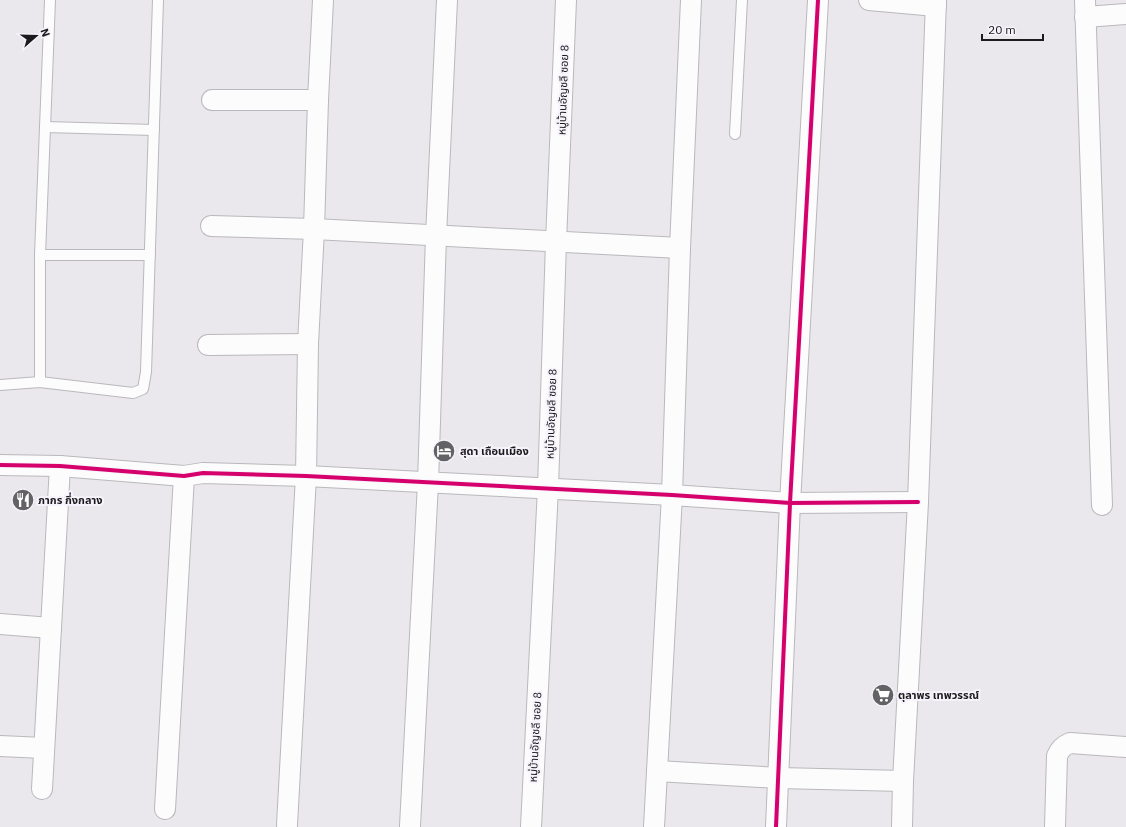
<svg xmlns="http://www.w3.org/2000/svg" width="1126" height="827" font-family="'IBM Plex Sans','Noto Sans Thai',sans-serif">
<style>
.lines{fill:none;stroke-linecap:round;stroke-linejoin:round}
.lane-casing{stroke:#bab8bc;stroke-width:12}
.street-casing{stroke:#bab8bc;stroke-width:22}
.lane{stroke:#fcfcfc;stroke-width:10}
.street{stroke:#fcfcfc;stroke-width:20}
.cycleway-casing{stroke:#f7f3fc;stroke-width:6}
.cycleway{stroke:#d6006c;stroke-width:4}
.labels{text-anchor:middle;stroke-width:4;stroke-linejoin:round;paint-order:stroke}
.street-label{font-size:11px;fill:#1b1a1c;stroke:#f7f3fc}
.poi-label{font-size:11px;font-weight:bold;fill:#1b1a1c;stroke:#f7f3fc;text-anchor:start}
</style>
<rect width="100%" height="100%" fill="#eae8ec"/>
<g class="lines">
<g class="lane-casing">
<g id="lane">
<path d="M45,127L154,130"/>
<path d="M735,134L742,0"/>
<path d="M40,255H150"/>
<path d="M40,382V255L50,0"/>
<path d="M0,385L40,382L133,393L143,389L146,372L158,0"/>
</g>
</g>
<g class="street-casing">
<g id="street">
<path d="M869,0L936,6"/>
<path d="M1085,0L1102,505"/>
<path d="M1085,17L1126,14"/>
<path d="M212,100H318"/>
<path d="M211,226L314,229L680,248"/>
<path d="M208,345L308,344"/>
<path d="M0,465L60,466L184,476L203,473L306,476L672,495L790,503L918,502"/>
<path d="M0,624L51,628"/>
<path d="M0,746L44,748"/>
<path d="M657,771L779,778L903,781"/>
<path d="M42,789L60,466"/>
<path d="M165,809L184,476"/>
<path d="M287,825L306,476L308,344L314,229L318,100L323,0"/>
<path d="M410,826L428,483L436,236L447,0"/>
<path d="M531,827L548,488L556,242L566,0"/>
<path d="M654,827L672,495L680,248L691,0"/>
<path d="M776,827L790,503L818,0"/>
<path d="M902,827L903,781L918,502L936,0"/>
<path d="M1055,827L1057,756C1060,749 1063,746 1070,743L1126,747"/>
</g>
</g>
<use href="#lane" class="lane"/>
<use href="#street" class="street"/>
<g class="cycleway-casing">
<g id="cycleway">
<path d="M0,465L60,466L184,476L203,473L306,476L672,495L790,503L918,502"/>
<path d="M776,827L790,503L818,0"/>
</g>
</g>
<use href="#cycleway" class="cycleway"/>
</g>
<defs>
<g id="hotel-disc" transform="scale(1.15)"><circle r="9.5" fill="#636265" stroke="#f7f3fc"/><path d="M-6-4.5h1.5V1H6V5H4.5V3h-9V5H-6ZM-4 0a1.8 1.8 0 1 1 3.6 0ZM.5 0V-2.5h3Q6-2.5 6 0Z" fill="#fff"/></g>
<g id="restaurant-disc" transform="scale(1.15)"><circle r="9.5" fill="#636265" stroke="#f7f3fc"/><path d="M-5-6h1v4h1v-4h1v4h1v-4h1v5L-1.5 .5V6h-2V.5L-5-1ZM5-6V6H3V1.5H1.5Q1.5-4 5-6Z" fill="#fff"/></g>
<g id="supermarket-disc" transform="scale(1.15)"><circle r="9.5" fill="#636265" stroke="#f7f3fc"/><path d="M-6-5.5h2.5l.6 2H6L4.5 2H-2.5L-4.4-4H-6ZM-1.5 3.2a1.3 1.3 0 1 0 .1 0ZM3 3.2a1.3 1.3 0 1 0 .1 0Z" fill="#fff"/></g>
</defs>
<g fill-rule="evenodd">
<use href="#hotel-disc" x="444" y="451"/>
<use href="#restaurant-disc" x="23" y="500"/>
<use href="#supermarket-disc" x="883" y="695"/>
</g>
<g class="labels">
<g class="street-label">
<text transform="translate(563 90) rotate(-88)" y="4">หมู่บ้านอัญชลี ซอย 8</text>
<text transform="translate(551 414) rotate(-88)" y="4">หมู่บ้านอัญชลี ซอย 8</text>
<text transform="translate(535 737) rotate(-87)" y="4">หมู่บ้านอัญชลี ซอย 8</text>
</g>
<g class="poi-label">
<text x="460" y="455">สุดา เถือนเมือง</text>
<text x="38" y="504">ภากร กึ่งกลาง</text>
<text x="898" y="699">ตุลาพร เทพวรรณ์</text>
</g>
</g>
<g transform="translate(36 36) rotate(70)" stroke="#f7f3fc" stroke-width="3" paint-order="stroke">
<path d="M0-3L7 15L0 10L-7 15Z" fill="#1b1a1c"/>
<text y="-6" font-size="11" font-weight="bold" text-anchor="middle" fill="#1b1a1c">N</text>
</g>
<path d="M982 34v6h61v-6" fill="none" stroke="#1b1a1c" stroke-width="2"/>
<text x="988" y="34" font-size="12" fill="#1b1a1c" stroke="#f7f3fc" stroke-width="3" paint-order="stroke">20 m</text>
</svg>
